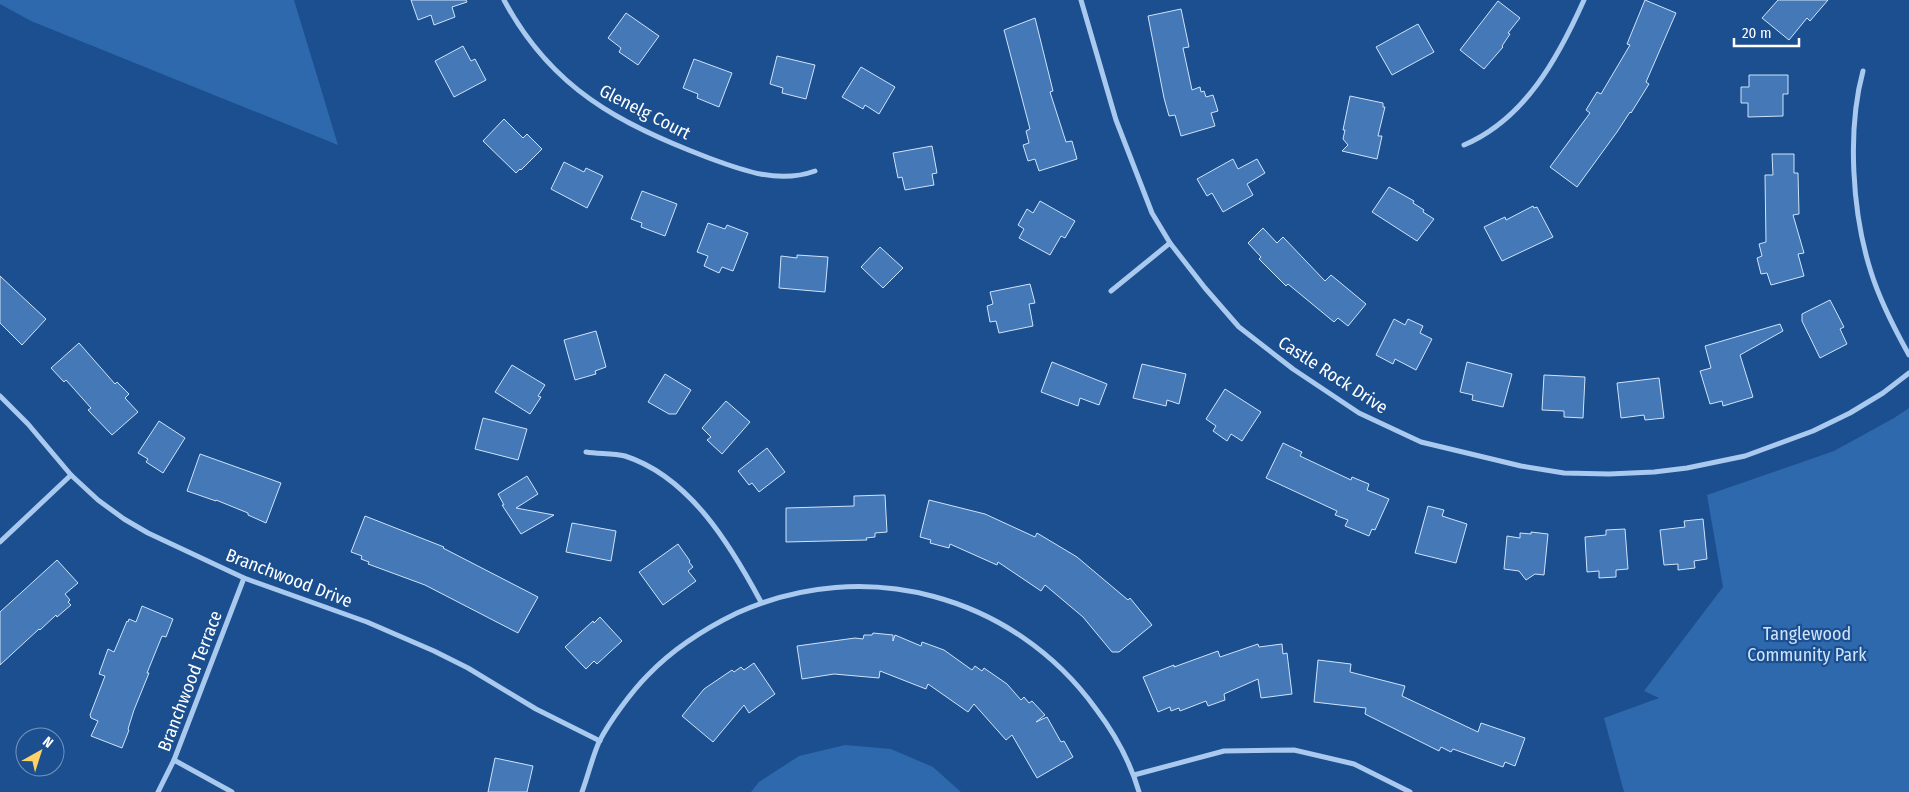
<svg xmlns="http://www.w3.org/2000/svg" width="1909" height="792" font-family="'Fira Sans Condensed',sans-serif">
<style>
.green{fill:#2e69ad}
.building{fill:#4478b7;stroke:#cfe3fa}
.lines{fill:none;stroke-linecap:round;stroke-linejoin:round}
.minor{stroke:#a9c9ee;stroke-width:5}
.labels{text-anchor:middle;stroke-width:4.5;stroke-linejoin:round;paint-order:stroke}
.street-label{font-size:18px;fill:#fff;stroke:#1b4f8f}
.park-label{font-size:18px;fill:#cfe3fa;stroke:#1b4f8f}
</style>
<rect width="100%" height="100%" fill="#1b4f8f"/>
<g class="green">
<path d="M0,0H294L338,145L31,21L0,4Z"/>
<path d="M1909,408V792H1624L1604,718L1659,698L1644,691L1723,587L1707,495L1834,451L1894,418Z"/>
<path d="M845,745L891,749L933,767L961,792H751L759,782L799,756Z"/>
</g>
<g class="building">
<path d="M411,0H466L467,2L452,7L455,17L434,25L431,15L418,20Z"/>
<path d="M1645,0L1676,13L1646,82L1649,84L1631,113L1630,112L1617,132L1577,187L1550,167L1590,113L1586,110L1597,92L1601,94L1630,45L1627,44Z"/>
<path d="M1778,0H1828L1810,21L1807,18L1789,40L1762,18Z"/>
<path d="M1498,1L1520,18L1508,33L1510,34L1502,46L1503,47L1484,69L1460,50Z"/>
<path d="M1181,9L1189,47L1183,48L1192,90L1200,87L1201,92L1204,91L1206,97L1213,95L1218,111L1211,113L1215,126L1181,136L1175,115L1169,116L1164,98L1148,16Z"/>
<path d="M626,13L659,36L638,65L619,52L621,48L608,38Z"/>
<path d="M1035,18L1053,91L1050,92L1066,142L1072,141L1077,159L1039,171L1035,159L1028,161L1023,145L1029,143L1026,131L1030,129L1004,30Z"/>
<path d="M1418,24L1434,52L1392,75L1376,47Z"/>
<path d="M463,46L471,61L475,59L486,80L454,97L435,61Z"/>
<path d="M777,56L815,65L806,99L782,93L783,88L770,84Z"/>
<path d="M694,59L732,73L719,107L697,98L698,94L683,88Z"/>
<path d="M861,67L895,87L879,114L865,105L863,109L842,97Z"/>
<path d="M1749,75H1788V94H1783V116L1748,117V103H1741V87H1749Z"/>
<path d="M1350,96L1383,103V107H1385L1378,136H1382L1377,159L1342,151L1348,145L1343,139L1345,130H1343Z"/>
<path d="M504,119L523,138L527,134L542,149L521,170L520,169L516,173L483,141Z"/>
<path d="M932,146L937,173L932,174L934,185L905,190L902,177L898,178L893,153Z"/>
<path d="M1772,154H1794V173H1798L1799,214L1793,215L1804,253L1798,254L1804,276L1771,285L1767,273L1761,274L1757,258L1762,256L1759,244L1766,242L1765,175H1773Z"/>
<path d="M1233,159L1238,169L1257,159L1265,173L1247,184L1253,195L1223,212L1212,193L1207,196L1197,179Z"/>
<path d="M564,162L584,172L586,168L603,176L587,208L551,189Z"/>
<path d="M1389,187L1414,201L1413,203L1424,210L1423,212L1434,219L1417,241L1372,212Z"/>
<path d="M642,191L677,204L665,236L641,227L642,223L631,219Z"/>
<path d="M1040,201L1075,221L1065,238L1061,236L1050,255L1019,238L1024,229L1018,225L1027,209L1033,213Z"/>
<path d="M1533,206L1534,208L1537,207L1553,237L1502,261L1484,227L1505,217L1506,220Z"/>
<path d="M708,223L725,229L727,225L748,233L733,271L722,267L719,273L704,266L708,256L697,252Z"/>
<path d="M1263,228L1277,243L1283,237L1325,281L1331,275L1366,304L1348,326L1338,318L1334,322L1288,284L1286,286L1259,259L1261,257L1248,243Z"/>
<path d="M880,247L903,268L883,288L861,267Z"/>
<path d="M797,255L828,257L825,292L779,288L781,256L797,258Z"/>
<path d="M0,276L46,319L22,345L0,323Z"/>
<path d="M1030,284L1035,303L1029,304L1033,326L999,333L996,321L990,322L987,306L993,304L990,292Z"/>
<path d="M1830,300L1844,327L1840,329L1847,344L1820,358L1802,321V314Z"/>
<path d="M1394,319L1405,325L1408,319L1423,326L1420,333L1432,339L1416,370L1395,359L1393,364L1376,355Z"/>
<path d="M1780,324L1783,331L1740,355L1753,397L1723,406L1722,401L1710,404L1700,371L1711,368L1705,346Z"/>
<path d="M596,331L606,367L595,371L596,374L575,380L564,340Z"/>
<path d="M79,343L115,384L117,382L129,394L125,398L138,412L112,435L88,410L91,408L66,380L64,382L51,368Z"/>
<path d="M1052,362L1107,384L1099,405L1080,398L1078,406L1041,392Z"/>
<path d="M1467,362L1512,374L1503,407L1472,400L1473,395L1460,392Z"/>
<path d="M1142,364L1186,374L1179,404L1167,400L1166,406L1133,398Z"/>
<path d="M512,365L545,385L538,396L541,397L530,414L495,392Z"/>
<path d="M665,374L691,390L676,414H669L648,402Z"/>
<path d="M1544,375L1585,377L1583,418L1564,417V411L1542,410Z"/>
<path d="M1659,378L1664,418L1645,420L1644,415L1621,418L1617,383Z"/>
<path d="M1225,389L1261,412L1242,441L1231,434L1227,441L1213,431L1216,426L1206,419Z"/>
<path d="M726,401L750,422L722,454L707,440L711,437L702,428Z"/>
<path d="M483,418L527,429L518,460L475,449Z"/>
<path d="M159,421L185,438L163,473L146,462L148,459L138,453Z"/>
<path d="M1283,443L1302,452L1300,456L1351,480L1352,477L1369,484L1367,490L1389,499L1375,530L1372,529L1369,536L1345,526L1348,520L1335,515L1337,511L1266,478Z"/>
<path d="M767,448L785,472L759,492L752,483L749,485L738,471Z"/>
<path d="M200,454L281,483L266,523L248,515V513L216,500V501L187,491Z"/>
<path d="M527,476L538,494L516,508L554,515L521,534L502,505H504L498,494Z"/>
<path d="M885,495L887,532L875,533V537L866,538L867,540L786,542V508L854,506V496Z"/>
<path d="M929,500L985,514L1035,537L1037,533L1077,557L1128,600L1130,598L1152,625L1119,652H1112L1083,617L1045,585L1041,591L998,562L997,565L950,544L949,548L930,543L931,540L920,537Z"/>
<path d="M1428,506L1444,510L1442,516L1467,524L1456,563L1415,553Z"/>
<path d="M365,516L444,547L443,548L538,597L518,633L425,585L368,564L369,562L361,559L362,556L351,552Z"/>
<path d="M1703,519L1707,559L1694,561L1695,568L1678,570V564L1664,565L1660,530L1685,527L1684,521Z"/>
<path d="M572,523L616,531L611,561L566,552Z"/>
<path d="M1625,529L1628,569L1616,570V577L1599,578V571L1587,572L1585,537L1606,535V530Z"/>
<path d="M1531,532L1548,534L1544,575L1535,574L1526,580L1519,571L1504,569L1507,536L1520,538V533L1531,534Z"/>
<path d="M678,544L690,561L689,562L693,567L688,571L696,581L663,605L639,572Z"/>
<path d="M57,560L78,583L65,594L70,600L68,602L71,605L57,617L56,615L40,630L39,629L0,665V612Z"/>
<path d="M142,606L173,619L166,637L162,636L147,673H149L134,710L128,729L129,730L122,748L91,736L98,721L91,718L90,715L105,676L99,674L108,649L114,652L127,621L128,622L129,619L136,622Z"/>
<path d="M600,617L622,641L597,664L594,661L586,669L565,647L593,621L594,623Z"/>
<path d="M873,633L893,635V641L895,635L921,646L922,642L944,650L972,670L975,666L982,671L984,668L1007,684L1021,700L1024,697L1029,703L1032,701L1045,715L1036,722L1047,717L1061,742L1064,741L1073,757L1037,778L1012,735L1006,740L974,704L968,712L928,684L926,689L880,671L879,678L834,674L802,679L797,646L855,638L863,639L864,635H872Z"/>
<path d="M1258,644L1259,647L1282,644L1283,654L1287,653L1292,694L1261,698L1258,679L1224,694L1225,700L1208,706L1206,701L1180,711L1179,708L1171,711L1170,707L1158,712L1143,677L1174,665V667L1218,651L1220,657Z"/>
<path d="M1318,660L1351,664L1350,672L1405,686L1402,696L1478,732L1481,723L1525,738L1515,766L1505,762L1503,767L1453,749L1451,752L1441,747L1439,751L1365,714L1366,708L1314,702Z"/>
<path d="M754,663L775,694L749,713L744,705L713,742L682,716L704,689L732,670L734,672L741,667L744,670Z"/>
<path d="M495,758L533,766L527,792H488Z"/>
</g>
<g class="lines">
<g class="minor">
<path d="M504,0C551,88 619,124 709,158C744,171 779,184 815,171"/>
<path d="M1081,0L1116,120L1152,213L1170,243L1205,288L1239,327L1293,369L1359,413L1421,442L1521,466L1564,473L1609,474L1654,472L1687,468L1745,456L1813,431L1850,413L1883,393L1909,373"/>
<path d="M1863,71C1847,130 1852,213 1871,272C1880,301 1894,328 1909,355"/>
<path d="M1464,145C1525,119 1558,58 1584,0"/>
<path d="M1111,291L1170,243"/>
<path d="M0,396L28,424L71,475L98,500L124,519L148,533L244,578L367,622L434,651L468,668L536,709L600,741"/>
<path d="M586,452C598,454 613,453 625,456C690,477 731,546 761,602"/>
<path d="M0,542L71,475"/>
<path d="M174,760L232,792"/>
<path d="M1134,775L1224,751L1294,750L1354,764L1410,792"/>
<path d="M158,792L174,760L244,578"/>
<path d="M582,792C588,776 592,758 599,742C609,722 632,691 648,675C673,649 704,629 737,613C865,555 1014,595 1096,709C1115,734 1130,761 1139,792"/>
</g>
</g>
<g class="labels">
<g class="street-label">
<text transform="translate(645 112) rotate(27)" y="6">Glenelg Court</text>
<text transform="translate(1333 375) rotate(33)" y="6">Castle Rock Drive</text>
<text transform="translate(289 578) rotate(21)" y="6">Branchwood Drive</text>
<text transform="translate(190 681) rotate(-69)" y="6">Branchwood Terrace</text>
</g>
<g class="park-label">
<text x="1807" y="640">Tanglewood<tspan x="1807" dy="21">Community Park</tspan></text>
</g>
</g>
<g transform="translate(40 752) rotate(39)"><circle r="24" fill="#1b4f8f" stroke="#7695bc"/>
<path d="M0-4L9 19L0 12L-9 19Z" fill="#ffd166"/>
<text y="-8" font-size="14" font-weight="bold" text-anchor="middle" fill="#ffffff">N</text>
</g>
<path d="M1734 38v8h65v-8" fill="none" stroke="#ffffff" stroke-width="2.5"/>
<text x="1742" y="38" font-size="15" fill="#ffffff" stroke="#1b4f8f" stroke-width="4" paint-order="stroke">20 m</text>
</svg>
